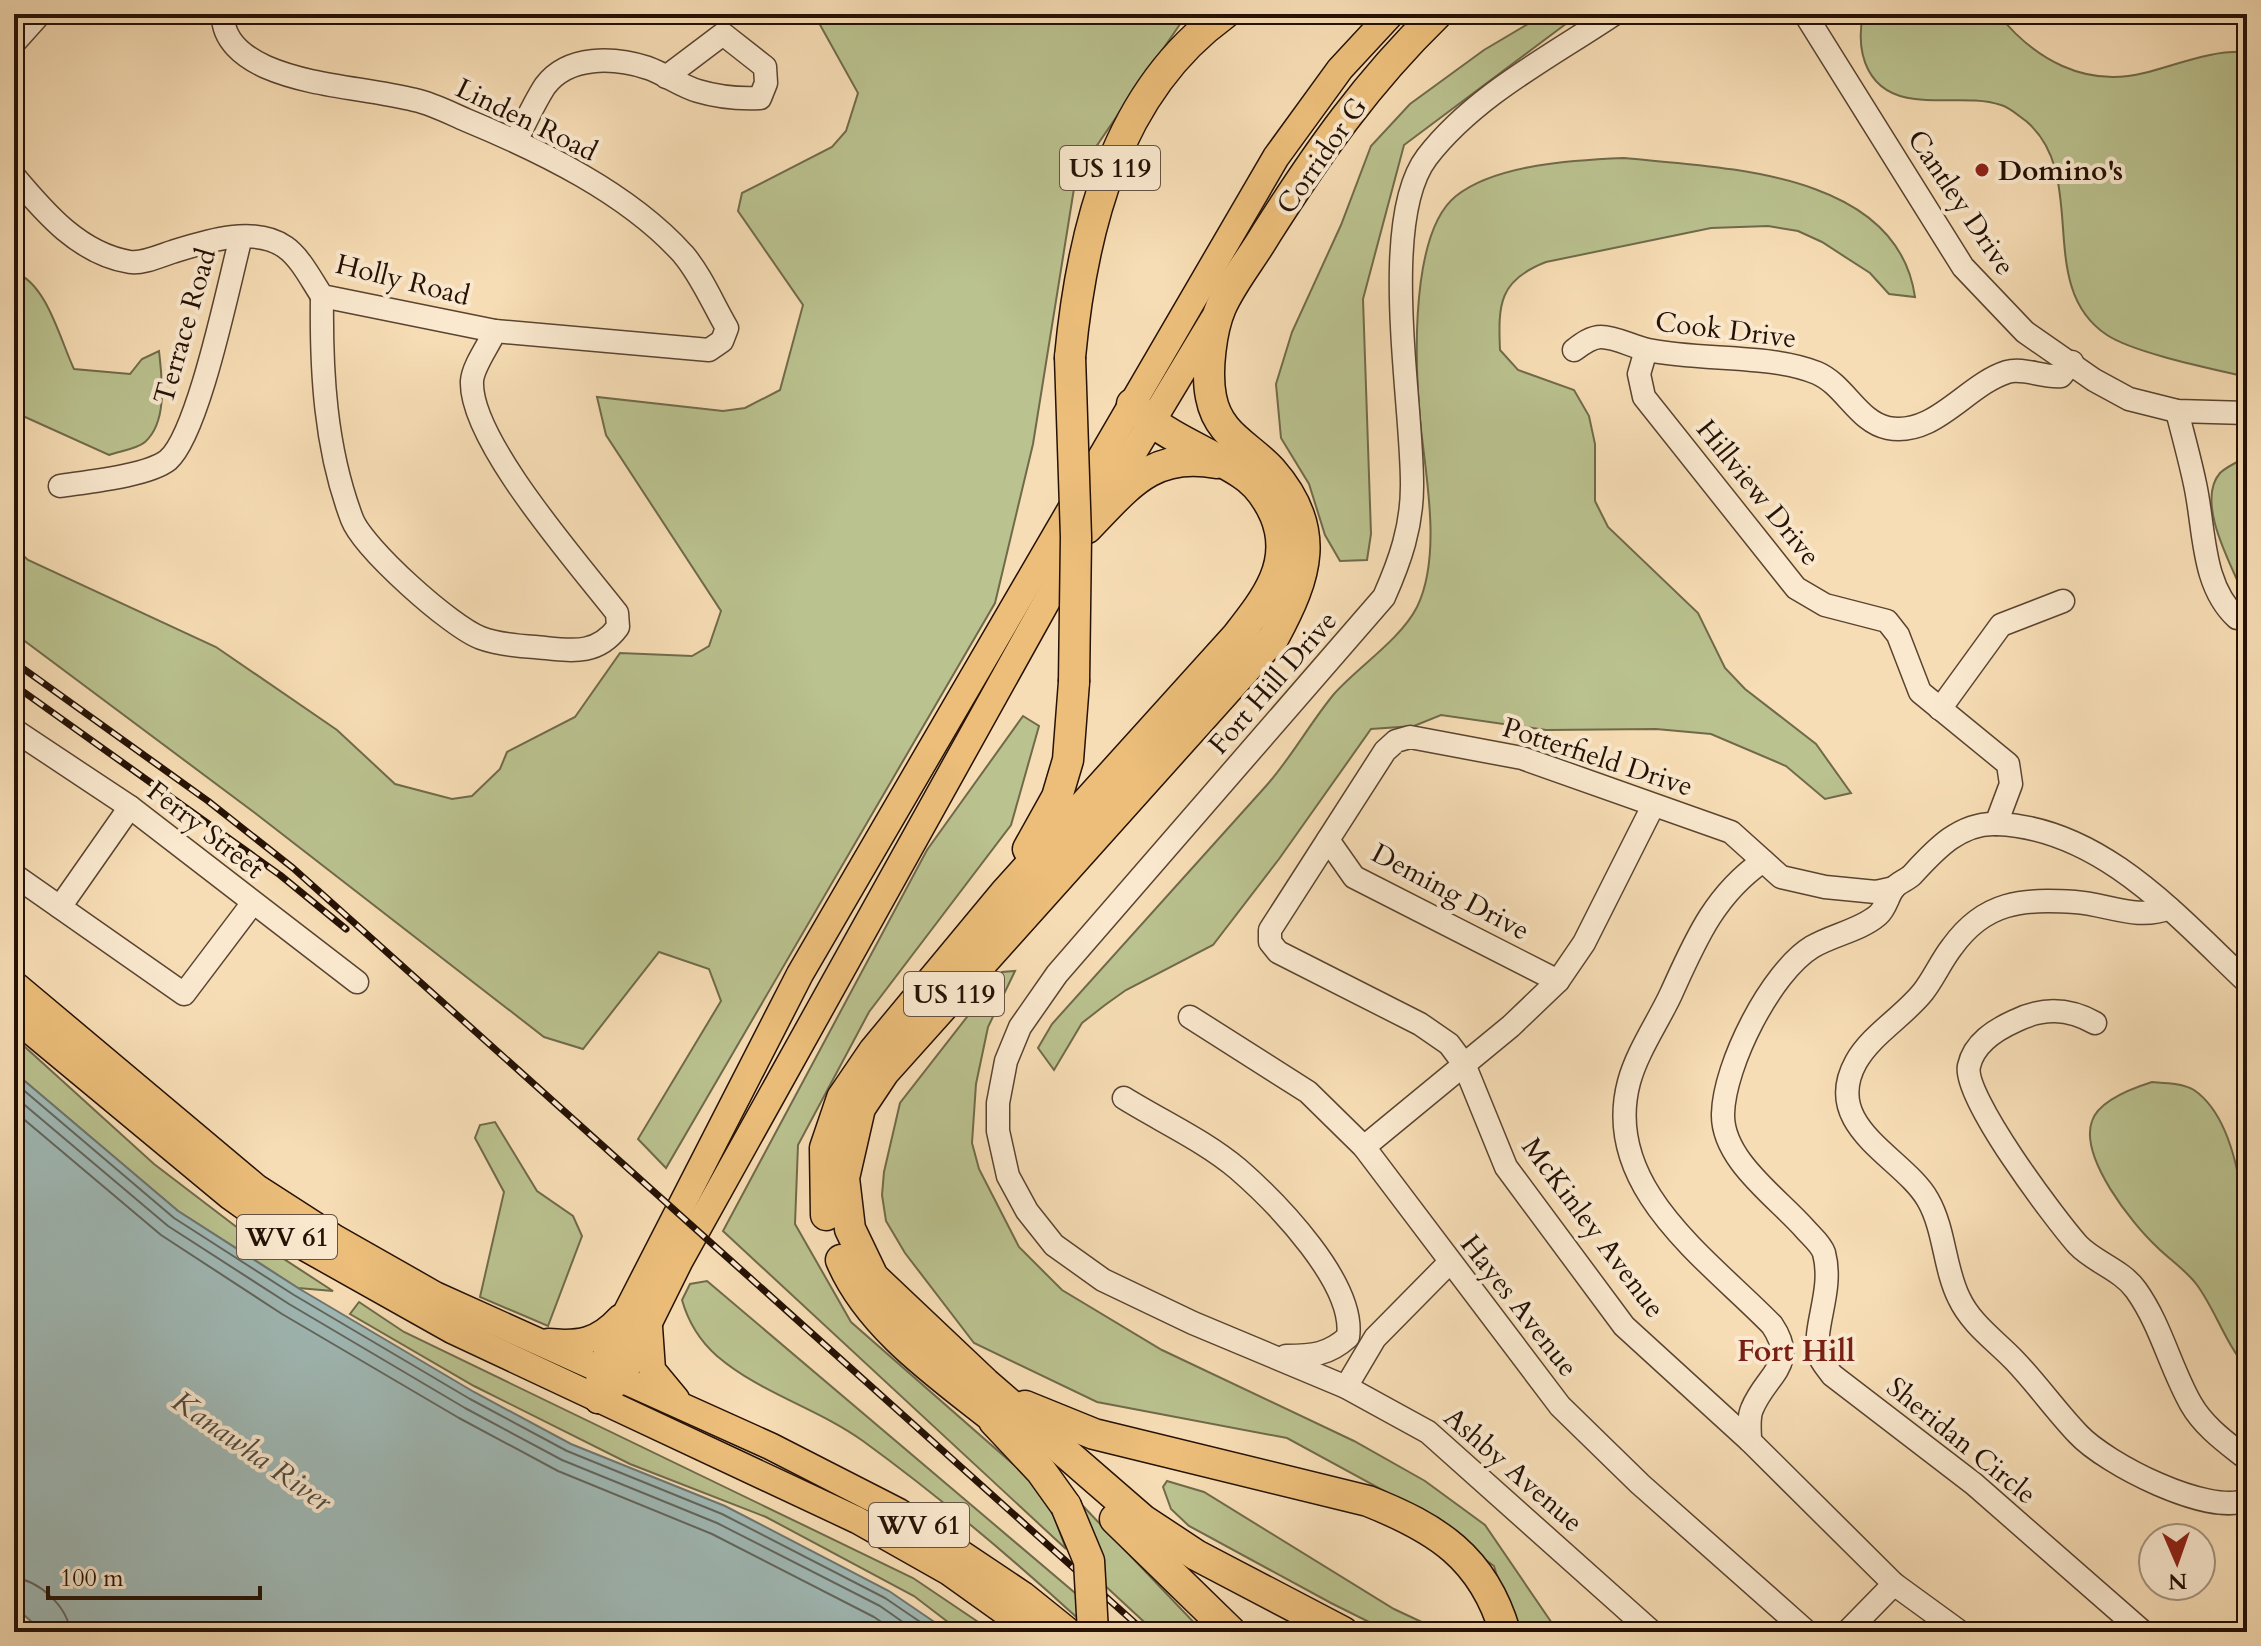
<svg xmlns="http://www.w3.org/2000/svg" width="2261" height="1646" font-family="Cardo,serif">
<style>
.green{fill:#bac28f;stroke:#706a4a;stroke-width:2}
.water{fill:#a0bab7;stroke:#6f7670;stroke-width:2}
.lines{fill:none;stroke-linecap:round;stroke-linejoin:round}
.shore{stroke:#62665e;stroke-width:2}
.minor-casing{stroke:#5a4431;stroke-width:25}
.major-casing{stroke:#251105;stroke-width:29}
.highway-casing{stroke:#251105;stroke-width:33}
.minor{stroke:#fae9cf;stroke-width:22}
.major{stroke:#ecbe7a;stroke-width:26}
.highway{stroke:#ecbe7a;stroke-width:30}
.rail-casing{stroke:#251105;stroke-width:7}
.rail{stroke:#fae9cf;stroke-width:4;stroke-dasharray:12;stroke-linecap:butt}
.highway-bridge-casing{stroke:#251105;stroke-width:33;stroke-linecap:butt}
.highway-bridge{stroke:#ecbe7a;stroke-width:30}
.poi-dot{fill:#8f2418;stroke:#fae9cf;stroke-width:3}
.labels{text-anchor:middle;stroke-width:8;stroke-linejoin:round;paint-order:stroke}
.shield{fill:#fae9cf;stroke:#655242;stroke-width:2}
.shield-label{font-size:26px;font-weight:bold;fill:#251105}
.street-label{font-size:28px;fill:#251105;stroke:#fae9cf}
.poi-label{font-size:28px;font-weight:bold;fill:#251105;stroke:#fae9cf;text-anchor:start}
.neighbourhood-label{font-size:30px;font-weight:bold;fill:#7a1f14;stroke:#fae9cf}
.water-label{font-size:30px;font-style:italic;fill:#504c43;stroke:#fae9cf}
</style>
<rect width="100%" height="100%" fill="#f7ddb5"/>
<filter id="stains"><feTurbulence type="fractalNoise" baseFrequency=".0025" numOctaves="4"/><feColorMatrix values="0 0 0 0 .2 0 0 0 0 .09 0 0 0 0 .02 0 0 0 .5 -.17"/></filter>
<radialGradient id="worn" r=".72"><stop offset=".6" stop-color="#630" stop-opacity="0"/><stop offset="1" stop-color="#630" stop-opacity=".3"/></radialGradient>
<g class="green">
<path d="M814,14H1187L1076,176L1033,444L995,603L666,1168L638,1139L721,1001L709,969L659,952L583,1049L544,1037L255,813L14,633V547L28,560L216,647L337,730L395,784L452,799L472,796L500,769L507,752L575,717L620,653L692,656L709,646L721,611L606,435L597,397L723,411L745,408L780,390L803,305L738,211L742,193L832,147L846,131L858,93Z"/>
<path d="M1545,14H1579L1404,145L1363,299L1371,534L1367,560L1340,561L1325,535L1309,484L1281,438L1276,384L1292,332L1341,225L1371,146L1410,104L1484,50Z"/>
<path d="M1863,14H1998C2034,59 2085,88 2144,73C2180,64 2210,50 2247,52V377C2213,369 2134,353 2107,335C2033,286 2091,176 2026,121C2019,116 2009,107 2001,105C1973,96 1943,103 1915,99C1868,94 1855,55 1863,14Z"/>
<path d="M1624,158C1723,168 1897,171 1915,297L1889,294L1870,273L1822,242L1798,231L1768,226L1711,228L1546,262C1499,280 1498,304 1500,350L1518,370L1574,390L1589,416L1595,444V501L1608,527L1698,613L1725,668L1745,689L1816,744L1851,793L1825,799L1786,766L1711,734L1656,729L1546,730L1441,715L1414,726L1371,729L1279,859L1213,945L1126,990L1105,1005L1082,1023L1054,1070L1038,1048L1052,1024C1123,945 1195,866 1266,786C1291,758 1310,723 1334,694C1359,666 1400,640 1417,607C1439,562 1429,494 1423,446C1415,387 1406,236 1456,196C1496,164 1575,160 1624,158Z"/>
<path d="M14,272C47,283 60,340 74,369L130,374L142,359L159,351C162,379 168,421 145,442C137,449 120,451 109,455L14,412Z"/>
<path d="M2247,457V602C2234,570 2194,503 2220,473C2226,467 2239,461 2247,457Z"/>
<path d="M1023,716L1039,726L1011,825L869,1012L798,1145L795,1224L851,1322L1045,1492L1066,1549L723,1231L927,850Z"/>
<path d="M1015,971L988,1027L976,1084L972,1143L979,1169L1019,1247L1062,1290L1162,1350L1354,1441L1425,1481L1485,1525L1558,1632H1514L1494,1566L1412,1506L1287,1438L1097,1402L974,1343L905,1253L886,1221L882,1195L884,1172L900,1103L1002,972Z"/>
<path d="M14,1037L154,1164L247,1235L333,1291L298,1288L178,1211L14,1072Z"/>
<path d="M2152,1082C2165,1083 2182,1083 2194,1090C2258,1134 2247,1299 2247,1368C2225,1343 2216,1311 2197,1285C2186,1270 2170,1260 2157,1247C2132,1224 2079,1157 2092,1121C2099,1100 2133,1088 2152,1082Z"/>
<path d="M495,1122L537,1191L573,1216L582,1236L548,1326L480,1297L504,1192L475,1138L480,1125Z"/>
<path d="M707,1281L1081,1598L1083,1623C1013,1559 940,1497 863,1441C817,1408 760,1393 717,1356C700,1341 688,1321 682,1300L690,1284Z"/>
<path d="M359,1302L404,1332L913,1578L993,1632H961L914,1596L766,1517L630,1464L474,1386L350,1314Z"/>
<path d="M1167,1481L1204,1492L1394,1609L1443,1632H1389L1331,1603L1189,1526L1171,1509L1163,1487Z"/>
<path d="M1082,1505L1203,1632H1155L1101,1582Z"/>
</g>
<path class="water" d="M14,1072L178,1211L298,1288L474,1392L571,1444L725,1506L889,1591L949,1632H43L14,1606Z"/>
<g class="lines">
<g class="shore">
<path d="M14,1082L174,1218L294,1295L470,1399L567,1451L722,1514L885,1598L935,1632"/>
<path d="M14,1096L168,1226L289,1304L465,1408L562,1460L717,1523L880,1606L917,1632"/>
<path d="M14,1111L161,1235L282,1314L459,1418L558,1471L712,1534L874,1617L896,1632"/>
<path d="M14,1578C39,1580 68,1607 70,1632"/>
</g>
<g class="minor-casing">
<g id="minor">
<path d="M1614,14C1550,57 1475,95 1427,157C1378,221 1413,406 1412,486C1412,527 1400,561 1384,597L1057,974L1020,1027L1006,1061L998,1103V1131L1008,1176L1027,1211L1054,1245L1103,1280L1193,1323L1346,1387L1428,1432L1652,1632"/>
<path d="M1805,14L1963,267L2025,332L2094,380L2129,399L2177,411L2247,413"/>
<path d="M14,43L40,14"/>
<path d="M516,141C525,123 534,103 545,86C568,55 614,57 648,68C665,74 681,86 698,91C718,97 739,99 760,98L766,83L765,67L723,34L666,77"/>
<path d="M14,176C45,213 80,254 130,262C142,264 160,256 172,252C204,242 254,225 285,247C300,257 312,281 322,296L495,331L709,350L722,341L727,328C713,304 701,275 683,254C628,193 541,151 466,120C450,113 433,104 415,100C367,88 312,87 266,67C244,57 222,40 223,14"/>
<path d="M322,296C321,371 325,448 352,519C363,548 451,627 481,638C497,644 519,646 535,647C569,650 596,657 618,627L617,613C579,564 469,440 472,381C473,366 489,345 495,331"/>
<path d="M1574,350C1582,344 1591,337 1601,337C1616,337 1633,347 1648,350C1700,361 1772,354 1817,373C1845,385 1858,422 1888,428C1935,437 1966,385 2007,372C2023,367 2044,378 2061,376L2072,362"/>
<path d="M1646,350L1639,374L1644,397L1796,588L1825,605L1887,621L1898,635L1920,692L2008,764L2011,784L1996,824"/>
<path d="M2177,411C2183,435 2190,460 2195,484C2205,529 2201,585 2237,618"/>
<path d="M60,486C86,482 148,476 168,460C199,433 229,282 241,237"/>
<path d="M1940,709L2001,625L2063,601"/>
<path d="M14,730L130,807L357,982"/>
<path d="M1328,840L1354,877L1558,981"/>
<path d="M14,875L184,994L252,904"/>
<path d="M1894,888L1876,892L1825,887L1781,877L1731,832L1522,758L1410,737L1396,741L1385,751L1270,930V942L1278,952L1420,1024L1449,1044L1464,1064L1506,1167L1624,1326L1750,1441L1894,1584L1960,1632"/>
<path d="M60,907L130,807"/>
<path d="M2169,908C2138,921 2107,904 2075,902C2022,899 1985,901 1952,947C1941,961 1934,978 1923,992C1903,1017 1871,1035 1856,1062C1820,1127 1904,1157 1928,1200C1945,1230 1944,1268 1959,1298C1971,1324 1996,1341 2015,1361C2037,1384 2056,1411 2078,1434C2106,1464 2208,1516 2247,1500"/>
<path d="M1190,1017L1308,1092L1364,1147L1560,1406L1640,1484L1807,1632"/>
<path d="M2095,1023C2068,1008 2043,1007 2015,1021C1995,1030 1974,1043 1969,1066C1962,1096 2055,1219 2078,1245C2094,1262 2122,1270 2136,1290C2161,1325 2170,1367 2191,1404C2204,1427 2227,1443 2247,1459"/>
<path d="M1124,1098C1161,1121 1205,1141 1238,1169C1277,1203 1356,1284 1348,1337C1328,1355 1312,1356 1286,1356"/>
<path d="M1364,1147L1511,1026L1558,981L1584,943L1653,806"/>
<path d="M1346,1387L1375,1338L1449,1263"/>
<path d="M1750,1441C1750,1431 1748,1418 1752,1409C1766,1374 1799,1365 1772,1325C1708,1259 1601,1187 1629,1082C1637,1052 1658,1022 1671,994C1695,941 1714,895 1763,861"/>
<path d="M1847,1632L1894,1584"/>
<path d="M2143,1632L1974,1484L1832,1375C1828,1369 1821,1362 1819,1355C1812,1327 1834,1291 1824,1253C1821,1244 1811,1236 1805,1229C1778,1198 1722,1160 1723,1114C1724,1065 1771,972 1812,947C1832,935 1861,930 1878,915C1886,908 1887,898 1893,889C1897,883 1907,880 1912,875C1935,850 1960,822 1997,824C2101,828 2177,916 2247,982"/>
</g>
</g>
<g class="major-casing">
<g id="major">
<path d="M1101,506L1213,320"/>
<path d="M14,984L257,1188L333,1237L435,1295L770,1446L899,1512L1023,1595L1069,1632"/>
<path d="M14,1017L231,1197L290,1239L452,1330L857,1520L949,1572L1033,1632"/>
<path d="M649,1327L652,1370L676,1399"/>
<path d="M548,1342C579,1345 598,1342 620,1318"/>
<path d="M598,1400L600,1370L616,1333L800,974L1276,157L1340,69L1391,14"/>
<path d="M598,1400L621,1379L679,1262L1077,547"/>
</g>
</g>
<g class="highway-casing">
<g id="highway">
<path d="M1070,357C1082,230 1115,93 1224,14"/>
<path d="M1087,528C1128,486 1152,451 1217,463"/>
<path d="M1028,849L1057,797L1068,760L1074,682"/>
<path d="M826,1215L825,1148L842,1098L874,1051L1005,893L1237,636C1266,599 1295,563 1275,515C1267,497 1257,483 1241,473C1204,449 1162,436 1132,404"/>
<path d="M841,1260C872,1333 952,1383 1011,1432"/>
<path d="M1025,1406L1094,1434L1368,1501C1436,1528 1483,1557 1505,1632"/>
<path d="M994,1421L1041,1471L1066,1506"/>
<path d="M1115,1519L1231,1632"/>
<path d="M1343,1632L1196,1555L1143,1520L985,1383L873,1277L850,1229L844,1178L860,1108L884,1072L1274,637C1307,576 1323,529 1271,470C1248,445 1218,435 1211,397C1206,372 1211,330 1221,307C1232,282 1252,258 1266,234C1318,152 1367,82 1437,14"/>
</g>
</g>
<use href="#minor" class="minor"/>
<use href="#major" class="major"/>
<use href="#highway" class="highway"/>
<g class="rail-casing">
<g id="rail">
<path d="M14,662L208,801L293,868L1145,1632"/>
<path d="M14,685L280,875L346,929"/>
</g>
</g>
<use href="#rail" class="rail"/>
<g class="highway-bridge-casing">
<g id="highway-bridge">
<path d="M1070,357L1076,537L1074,682"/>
<path d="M1066,1506L1089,1561L1093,1632"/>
</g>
</g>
<use href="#highway-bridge" class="highway-bridge"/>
</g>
<circle class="poi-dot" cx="1982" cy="170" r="8"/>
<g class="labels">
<g class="shield">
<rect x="1060" y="146" width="100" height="44" rx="6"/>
<rect x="904" y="972" width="100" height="44" rx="6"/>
<rect x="237" y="1215" width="100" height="44" rx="6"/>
<rect x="869" y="1503" width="100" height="44" rx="6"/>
</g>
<g class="shield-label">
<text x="1110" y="177">US 119</text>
<text x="954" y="1003">US 119</text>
<text x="287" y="1246">WV 61</text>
<text x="919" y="1534">WV 61</text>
</g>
<g class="street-label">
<text transform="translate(527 119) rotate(26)" y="10">Linden Road</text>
<text transform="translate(1321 155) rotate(-55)" y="10">Corridor G</text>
<text transform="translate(1962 202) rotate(56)" y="10">Cantley Drive</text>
<text transform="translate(403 279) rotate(14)" y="10">Holly Road</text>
<text transform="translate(184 326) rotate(-74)" y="10">Terrace Road</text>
<text transform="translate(1726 329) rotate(7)" y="10">Cook Drive</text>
<text transform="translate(1759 492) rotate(51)" y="10">Hillview Drive</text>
<text transform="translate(1272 682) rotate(-49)" y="10">Fort Hill Drive</text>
<text transform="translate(1598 756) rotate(18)" y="10">Potterfield Drive</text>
<text transform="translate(206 829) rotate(38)" y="10">Ferry Street</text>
<text transform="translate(1451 891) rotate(28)" y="10">Deming Drive</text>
<text transform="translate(1594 1227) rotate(53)" y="10">McKinley Avenue</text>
<text transform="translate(1520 1305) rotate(52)" y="10">Hayes Avenue</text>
<text transform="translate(1962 1440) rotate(39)" y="10">Sheridan Circle</text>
<text transform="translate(1514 1469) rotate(41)" y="10">Ashby Avenue</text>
</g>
<g class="poi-label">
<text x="1998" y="180">Domino's</text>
</g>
<g class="neighbourhood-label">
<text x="1796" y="1361">Fort Hill</text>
</g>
<g class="water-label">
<text transform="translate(252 1451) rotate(35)" y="10">Kanawha River</text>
</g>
</g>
<rect width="2261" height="1646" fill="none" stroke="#f7ddb5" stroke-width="48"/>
<rect x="16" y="16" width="2229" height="1614" fill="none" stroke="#251105" stroke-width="4"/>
<rect x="24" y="24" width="2213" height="1598" fill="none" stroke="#251105" stroke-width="2"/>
<g transform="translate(2177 1562) rotate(178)"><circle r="38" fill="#fae9cf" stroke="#a5937e" stroke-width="2"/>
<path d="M0-6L14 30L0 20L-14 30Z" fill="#8f2418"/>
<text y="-12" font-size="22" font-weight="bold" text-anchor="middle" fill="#251105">N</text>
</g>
<path d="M48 1586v12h212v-12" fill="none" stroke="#251105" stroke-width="4"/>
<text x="60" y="1586" font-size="24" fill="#251105" stroke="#fae9cf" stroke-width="6" paint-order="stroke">100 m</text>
<rect width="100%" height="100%" filter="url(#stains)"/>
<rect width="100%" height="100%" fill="url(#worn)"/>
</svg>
